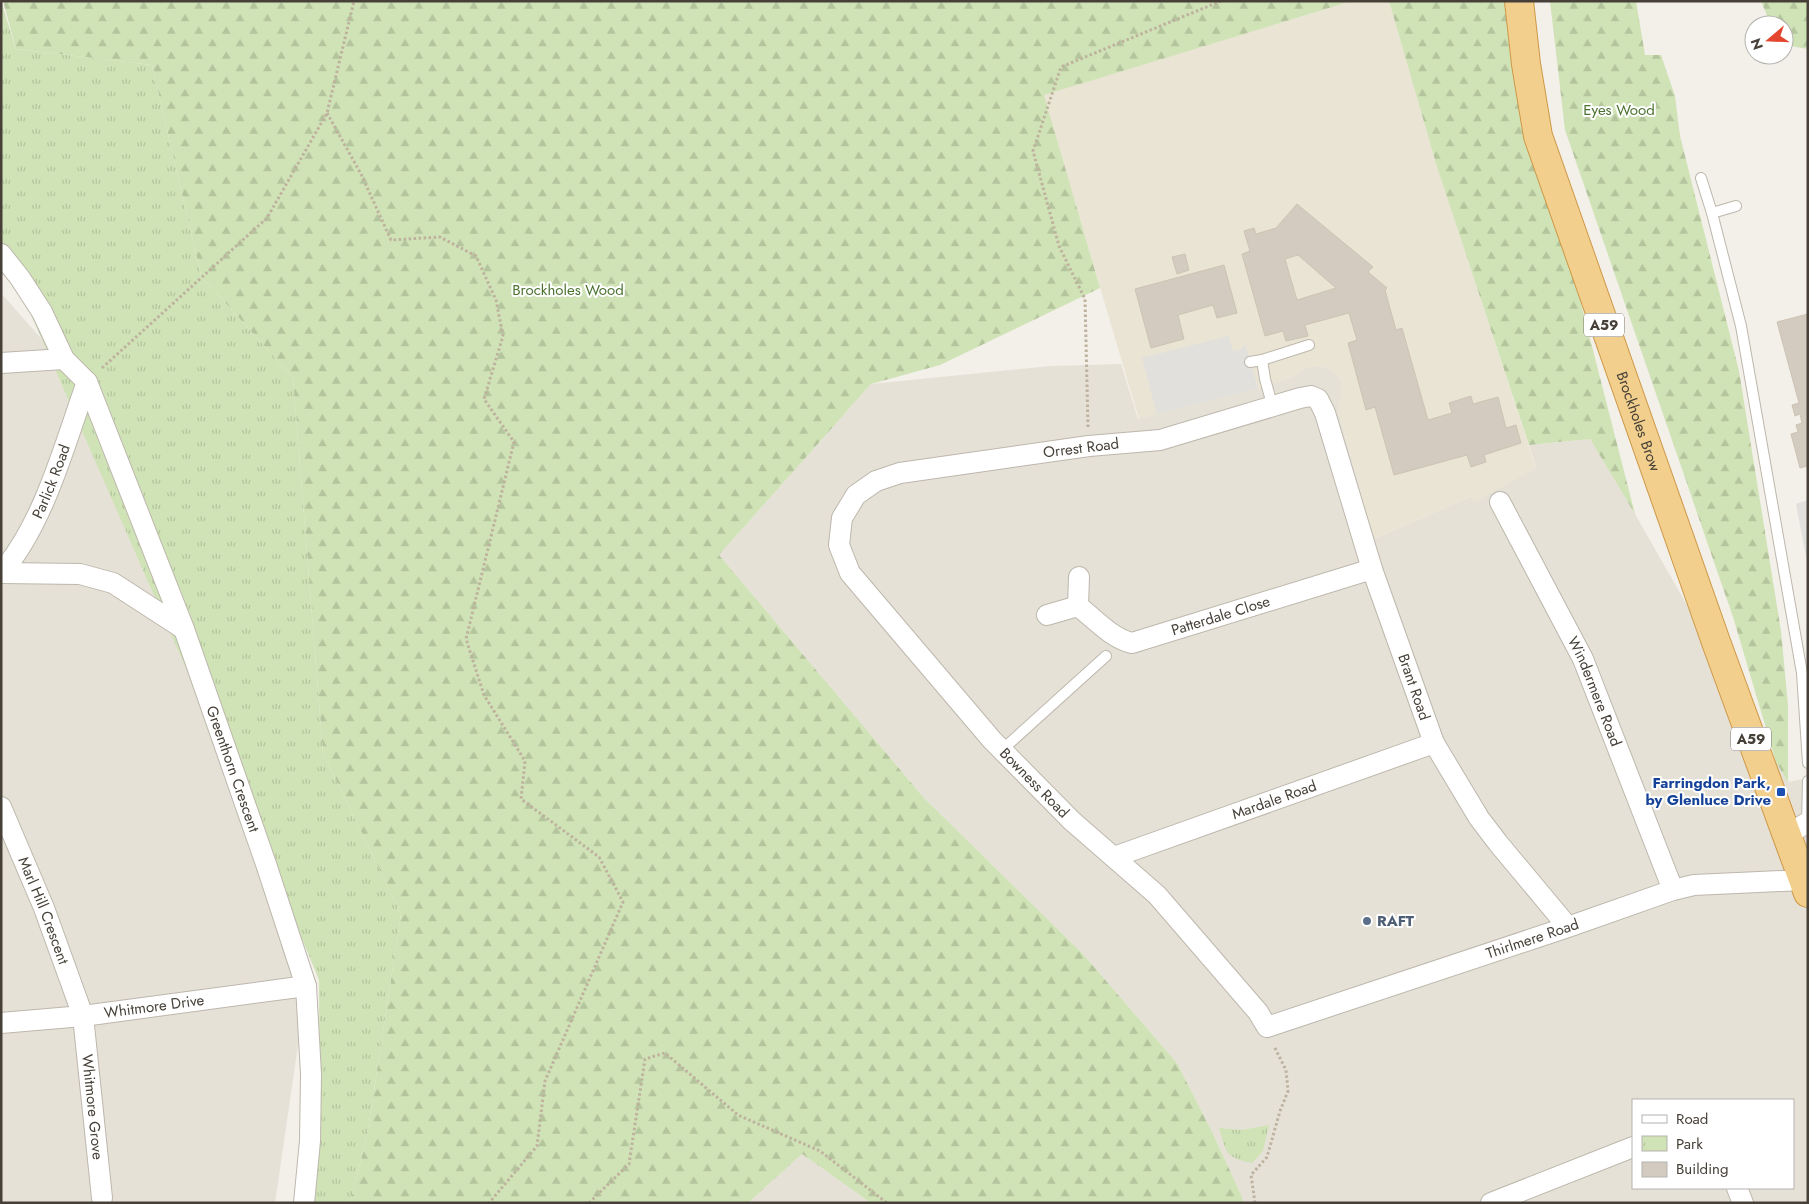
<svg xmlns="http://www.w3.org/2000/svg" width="1809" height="1204" font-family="Jost,sans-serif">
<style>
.residential{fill:#e6e1d7;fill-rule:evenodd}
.education{fill:#eae4d4}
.forest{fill:url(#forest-firs)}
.park{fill:url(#park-tufts)}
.parking{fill:#e1e0dd}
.building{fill:#d3cbbf;stroke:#cdc3b3;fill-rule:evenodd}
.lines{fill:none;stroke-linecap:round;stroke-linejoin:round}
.service-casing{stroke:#bdb7ac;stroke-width:12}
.minor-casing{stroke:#bdb7ac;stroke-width:22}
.trunk-casing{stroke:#ce9948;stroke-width:30}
.path{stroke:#beb29f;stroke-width:3;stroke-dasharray:2.5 2.5;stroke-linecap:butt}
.service{stroke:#fff;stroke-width:10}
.minor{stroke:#fff;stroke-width:20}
.trunk{stroke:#f2cf8c;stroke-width:28}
.transit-dot{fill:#1a4fb4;stroke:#fff;stroke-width:2}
.service-dot{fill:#5c6f8a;stroke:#fff;stroke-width:2}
.labels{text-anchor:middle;stroke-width:4;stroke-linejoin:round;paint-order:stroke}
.shield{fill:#fff;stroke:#7e7974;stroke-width:1}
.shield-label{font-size:14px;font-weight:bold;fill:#464038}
.park-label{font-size:15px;fill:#4b7231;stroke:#fff}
.street-label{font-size:15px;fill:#464038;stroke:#fff}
.transit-label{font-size:15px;font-weight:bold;fill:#164399;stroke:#fff;text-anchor:end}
.service-label{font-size:15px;font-weight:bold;fill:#4e5e75;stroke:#fff;text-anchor:start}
</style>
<defs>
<pattern id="forest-firs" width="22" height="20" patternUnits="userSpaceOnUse" patternTransform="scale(1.25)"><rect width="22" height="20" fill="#d0e3b6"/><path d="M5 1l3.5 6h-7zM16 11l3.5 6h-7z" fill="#b4c49d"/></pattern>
<pattern id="park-tufts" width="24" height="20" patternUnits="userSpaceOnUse" patternTransform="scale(1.25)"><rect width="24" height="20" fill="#d0e3b6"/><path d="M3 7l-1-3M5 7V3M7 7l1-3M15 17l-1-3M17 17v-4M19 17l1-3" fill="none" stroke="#b4c49d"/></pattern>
</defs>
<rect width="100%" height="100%" fill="#f3efe9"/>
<g class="residential">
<path d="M1,293L96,401L304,1004L275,1203H1Z"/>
<path d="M1121,364L1138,419L1258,388L1290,378L1306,368L1316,366L1326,367L1334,371L1340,378L1343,391L1338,410L1374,539L1472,496L1474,501L1536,467L1529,445L1590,439L1635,514L1788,782L1808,778V1203H1243L1242,1197L1214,1136L1177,1063L1082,953L924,798L719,555L871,384L1051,366ZM1633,1100H1793V1188H1633Z"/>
<path d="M802,1154L871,1203H748Z"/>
</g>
<path class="education" d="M1352,1H1389L1437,167L1536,468L1475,502L1472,496L1374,539L1338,410L1343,391L1340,378L1334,371L1326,367L1316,366L1306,368L1290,378L1258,388L1139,419L1043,95Z"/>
<g class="forest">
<path d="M3,1H1352L1044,95L1100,288L940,365L871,384L719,555L924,798L1082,953L1177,1063L1214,1136L1242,1197L1243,1203H871L802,1154L748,1203H350L367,1136L401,914L323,753L293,378L201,276L152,65L16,49Z"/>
<path d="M1389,1H1520L1538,136L1635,514L1590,439L1529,445L1437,167Z"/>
<path d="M1550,1H1636L1645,55H1661L1675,96L1680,136L1739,371L1781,631L1788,705V782L1776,762L1733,617L1565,130Z"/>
<path d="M1761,1H1808V49L1784,45V25H1771Z"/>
</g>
<g class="park">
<path d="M1,1L16,49L152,65L201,276L293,378L323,753L401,914L367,1136L350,1203H314L320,1146L319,980L269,858L15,278L1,259Z"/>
<path d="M1269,1125L1263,1151L1252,1163C1224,1157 1227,1153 1219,1128L1242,1130Z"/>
</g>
<g class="parking">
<path d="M1229,336L1233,352L1241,349L1245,344L1258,388L1157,414L1142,358Z"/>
<path d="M1808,500V567L1796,504Z"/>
</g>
<g class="building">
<path d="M1297,204L1373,267L1368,272L1387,288L1385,290L1396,330L1402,328L1428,420L1452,413L1449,403L1471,396L1473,404L1498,397L1506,428L1516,425L1521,443L1484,455L1486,462L1471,467L1467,455L1394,475L1375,407L1366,410L1348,343L1357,340L1349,313L1305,325L1308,336L1286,341L1283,331L1265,336L1242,254L1250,251L1244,231L1254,228L1256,234L1276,228ZM1298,255L1336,288L1297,300L1285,259Z"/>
<path d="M1185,254L1189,270L1177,274L1172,257Z"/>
<path d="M1224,265L1237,313L1217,318L1213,305L1178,315L1184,339L1151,348L1135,289Z"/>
<path d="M1808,314V466L1800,468L1791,434L1798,432L1796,425L1802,423L1800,414L1795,416L1792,405L1799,403L1777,322Z"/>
</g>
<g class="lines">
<g class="service-casing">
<g id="service">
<path d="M1701,178L1712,213L1741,326L1802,673L1808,763"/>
<path d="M1712,213L1736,206"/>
<path d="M1262,360L1309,345"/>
<path d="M1250,362L1262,360L1265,379L1273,408"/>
<path d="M1002,750L1106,656"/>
<path d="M1807,822L1808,781"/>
</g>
</g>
<g class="minor-casing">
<g id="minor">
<path id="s1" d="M1,254L20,278L42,312L64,359L87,382L184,629L266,864L306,986L311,1074L310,1141L304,1203"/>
<path d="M1,363L64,359"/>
<path id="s2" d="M1500,502L1583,659L1673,890"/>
<path id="s3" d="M1,573C44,524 65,443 87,382"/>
<path d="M2,573L80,574L113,583L184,629"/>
<path d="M1078,606L1079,577"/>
<path id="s4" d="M1047,615L1078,606C1095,619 1111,638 1132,643L1372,569"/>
<path id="s5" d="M1,807L44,908L83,1016L102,1198"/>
<path d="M1787,835L1808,822"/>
<path id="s6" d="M1114,857L1434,743"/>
<path id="s7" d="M1568,927L1498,843L1479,818L1434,743L1372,569L1325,413L1318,399L1311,396L1300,398L1160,440L1089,446L900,473L876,481L856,495L842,518L839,545L850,573L992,740L1072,821L1157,895L1258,1012L1267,1027L1568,927L1673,890L1694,885L1803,880"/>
<path id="s8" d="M1,1023L83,1016L306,986"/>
<path d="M1737,1188L1743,1203"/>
<path d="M1491,1203L1633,1147"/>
</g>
</g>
<g class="trunk-casing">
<g id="trunk">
<path id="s9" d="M1519,1L1526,64L1538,136L1716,642L1808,893"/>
</g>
</g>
<g class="path">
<path d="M327,113L361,174L391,240L440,237L476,256L496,300L503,336L484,399L514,442L466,639L484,695L525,761L521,799L599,857L623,902L545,1081L537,1146L489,1203"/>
<path d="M102,368L267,218L327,113L354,1"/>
<path d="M1088,427L1085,299L1059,246L1033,151L1061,67L1221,1"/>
<path d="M589,1203L629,1164L645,1059L665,1053L738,1115L820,1151L887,1203"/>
<path d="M1255,1203L1251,1175L1267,1157L1280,1111L1288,1091L1286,1070L1274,1046"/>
</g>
<use href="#service" class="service"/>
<use href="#minor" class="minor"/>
<use href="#trunk" class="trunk"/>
</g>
<rect class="transit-dot" x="1776" y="787" width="10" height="10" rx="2.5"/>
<circle class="service-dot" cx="1367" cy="921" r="5"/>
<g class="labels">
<g class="shield">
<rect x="1584" y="313.5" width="40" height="23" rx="4"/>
<rect x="1731" y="727.5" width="40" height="23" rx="4"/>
</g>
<g class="shield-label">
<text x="1604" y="330">A59</text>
<text x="1751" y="744">A59</text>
</g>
<g class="park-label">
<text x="1619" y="115">Eyes Wood</text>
<text x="568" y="295">Brockholes Wood</text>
</g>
<g class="street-label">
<text dy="5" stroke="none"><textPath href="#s9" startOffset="439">Brockholes Brow</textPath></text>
<text transform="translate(1081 448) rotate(-7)" y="5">Orrest Road</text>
<text dy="5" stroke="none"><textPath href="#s3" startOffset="105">Parlick Road</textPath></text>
<text dy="5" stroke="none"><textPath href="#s4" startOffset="191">Patterdale Close</textPath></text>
<text transform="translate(1414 687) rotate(71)" y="5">Brant Road</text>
<text dy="5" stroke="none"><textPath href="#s2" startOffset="212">Windermere Road</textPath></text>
<text dy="5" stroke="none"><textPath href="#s1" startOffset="569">Greenthorn Crescent</textPath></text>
<text dy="5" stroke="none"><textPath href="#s7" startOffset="1432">Bowness Road</textPath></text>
<text dy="5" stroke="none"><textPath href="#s6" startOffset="170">Mardale Road</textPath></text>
<text dy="5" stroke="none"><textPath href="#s5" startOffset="112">Marl Hill Crescent</textPath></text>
<text dy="5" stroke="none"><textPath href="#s7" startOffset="2050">Thirlmere Road</textPath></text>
<text dy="5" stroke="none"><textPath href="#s8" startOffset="154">Whitmore Drive</textPath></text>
<text dy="5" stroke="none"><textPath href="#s5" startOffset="316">Whitmore Grove</textPath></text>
</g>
<g class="transit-label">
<text x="1771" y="788">Farringdon Park,<tspan x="1771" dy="17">by Glenluce Drive</tspan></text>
</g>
<g class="service-label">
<text x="1377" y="926">RAFT</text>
</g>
</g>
<rect width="1809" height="1204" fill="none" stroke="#464038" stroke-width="5"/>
<rect x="1632" y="1099" width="162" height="90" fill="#ffffff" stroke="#b5b3af"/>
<rect x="1642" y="1115" width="25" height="8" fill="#ffffff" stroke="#b5b3af"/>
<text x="1676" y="1124" font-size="15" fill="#464038">Road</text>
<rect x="1642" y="1136" width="25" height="15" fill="url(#park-tufts)" stroke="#b5b3af"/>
<text x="1676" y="1149" font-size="15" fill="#464038">Park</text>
<rect x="1642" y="1162" width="25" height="15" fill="#d3cbbf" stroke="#b5b3af"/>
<text x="1676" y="1174" font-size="15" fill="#464038">Building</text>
<g transform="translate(1769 40) rotate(251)"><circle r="24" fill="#ffffff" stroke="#b5b3af"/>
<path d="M0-4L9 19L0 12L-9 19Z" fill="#e4452e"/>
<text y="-8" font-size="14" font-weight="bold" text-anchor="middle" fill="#464038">N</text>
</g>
</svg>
